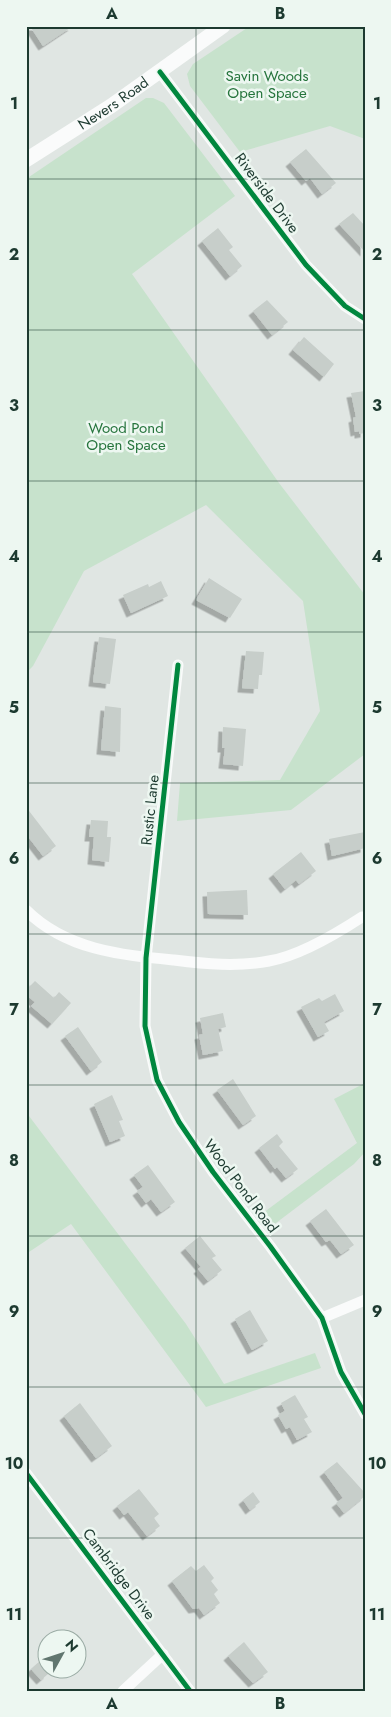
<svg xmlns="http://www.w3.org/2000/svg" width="391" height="1717" font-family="Jost,sans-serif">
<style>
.green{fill:#c7e2cc}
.building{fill:#c7ceca;filter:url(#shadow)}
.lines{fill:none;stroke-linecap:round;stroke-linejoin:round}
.minor{stroke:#fafbfb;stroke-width:11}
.tertiary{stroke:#fafbfb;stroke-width:15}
.cycleway-casing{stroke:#edf7f1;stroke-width:8}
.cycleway{stroke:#00873e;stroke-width:5}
.grid{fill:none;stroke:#1d3a30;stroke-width:1;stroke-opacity:0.55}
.labels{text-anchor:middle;stroke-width:5;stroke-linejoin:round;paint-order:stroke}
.park-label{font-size:15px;fill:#25743c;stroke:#edf7f1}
.street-label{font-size:15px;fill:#1d3a30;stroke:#edf7f1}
.neatline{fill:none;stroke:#1d3a30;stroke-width:2}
.grid-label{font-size:16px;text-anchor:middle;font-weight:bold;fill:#1d3a30}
</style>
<defs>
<filter id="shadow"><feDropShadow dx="-4.5" dy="4.5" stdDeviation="0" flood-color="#0004"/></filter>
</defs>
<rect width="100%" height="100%" fill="#e0e6e3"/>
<g class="green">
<path d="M250,26H365V139L330,126L240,152L190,86L187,74L193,64Z"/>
<path d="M146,98H153L164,103L235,196L132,274L279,483L365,595V754L291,810L177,821L180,783L280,780L320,711L303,601L206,505L84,571L33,666L26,673V179Z"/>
<path d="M365,1083V1152L354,1164L272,1226L263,1213L357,1143L334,1099Z"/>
<path d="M26,1112L186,1324L224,1384L315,1353L321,1368L206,1407L71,1224L26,1254Z"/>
</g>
<g class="building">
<path d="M30,26H73L43,46Z"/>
<path d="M306,149L336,183L322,194L310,178L306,181L290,162Z"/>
<path d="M353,213L365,226V252L339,224Z"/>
<path d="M218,228L233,247L229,250L242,266L230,276L202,241Z"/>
<path d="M267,300L288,322L272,335L253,311Z"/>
<path d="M304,337L334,364L324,377L293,350Z"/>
<path d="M365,391V433L359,434V431L355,432L353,418L356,417L351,393Z"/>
<path d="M209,578L242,599L230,618L196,600Z"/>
<path d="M161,581L168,596L131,613L123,595L148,584L149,587Z"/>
<path d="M99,637L116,639L110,684L93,682Z"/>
<path d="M246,651L264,652L262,675H259L258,689L242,688Z"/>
<path d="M105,706L121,708L120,752L101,750Z"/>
<path d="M223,727L246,729L243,766L223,764L225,748H222Z"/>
<path d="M26,807L56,846L43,856L26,834Z"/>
<path d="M91,820L108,821L107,837H111L109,862L92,860L94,837H89Z"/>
<path d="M365,832V848L332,856L329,839Z"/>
<path d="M301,852L316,871L299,884L296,880L285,889L273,874Z"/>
<path d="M247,890L248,915L208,914L207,892Z"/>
<path d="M35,981L54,998L59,992L71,1003L52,1024L31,1006L35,1002L26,995V990Z"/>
<path d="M335,994L344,1011L324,1022L329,1031L318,1037L301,1007L319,998L322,1001Z"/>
<path d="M223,1013L226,1027L218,1029L223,1051L203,1055L199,1035L203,1034L200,1018Z"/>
<path d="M78,1027L102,1062L91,1071L65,1036Z"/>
<path d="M233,1079L256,1116L243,1125L217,1090Z"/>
<path d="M112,1095L123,1120L119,1121L125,1136L110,1142L94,1104Z"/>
<path d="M277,1134L283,1142L279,1146L298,1169L286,1178L277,1167L275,1169L259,1148Z"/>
<path d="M148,1165L175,1202L161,1212L151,1199L146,1203L137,1191L143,1187L134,1175Z"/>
<path d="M326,1209L354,1245L341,1254L330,1240L326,1242L310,1221Z"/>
<path d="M200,1236L216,1256L212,1258L222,1270L208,1281L198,1269L201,1267L185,1248Z"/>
<path d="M250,1310L268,1341L252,1350L235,1319Z"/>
<path d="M295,1395L308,1417L304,1419L312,1432L297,1440L290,1427L286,1429L278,1415L285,1411L281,1403Z"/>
<path d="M80,1403L112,1446L96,1458L64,1416Z"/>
<path d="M337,1462L365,1493V1496L344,1513L336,1503L343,1498L324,1472Z"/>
<path d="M139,1489L159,1514L154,1518L160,1526L147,1536L128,1512L124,1515L117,1506Z"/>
<path d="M253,1492L260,1502L250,1510L243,1500Z"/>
<path d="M204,1565L214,1578L211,1581L218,1590L214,1594L220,1603L204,1615L199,1608L193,1609L172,1581L191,1566L196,1571Z"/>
<path d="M244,1642L268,1672L253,1683L228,1656Z"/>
<path d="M48,1654V1674L41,1680L31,1669Z"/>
</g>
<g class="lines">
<g class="minor">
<path d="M160,72L306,265L345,306L365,319"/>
<path d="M178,665L146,958L145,1026L157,1080L179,1122L213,1172L270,1246L322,1318L341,1372L365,1414"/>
<path d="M26,910C66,950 121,955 174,960C205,964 238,967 269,961C299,956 336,934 362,917"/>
<path d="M322,1318L365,1300"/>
<path d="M26,1473L190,1691"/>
<path d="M123,1691L163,1654"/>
</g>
<path class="tertiary" id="s1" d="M26,160L111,106L223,26"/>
<g class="cycleway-casing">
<g id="cycleway">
<path d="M160,72L306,265L345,306L365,319"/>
<path d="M178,665L146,958L145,1026L157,1080L179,1122L213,1172L270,1246L322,1318L341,1372L365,1414"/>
<path d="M26,1473L190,1691"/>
</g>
</g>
<use href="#cycleway" class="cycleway"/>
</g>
<path class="grid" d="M196,26V1691M26,179H365M26,330H365M26,481H365M26,632H365M26,783H365M26,934H365M26,1085H365M26,1236H365M26,1387H365M26,1538H365"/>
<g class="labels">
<g class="park-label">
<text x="267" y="81">Savin Woods<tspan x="267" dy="17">Open Space</tspan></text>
<text x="126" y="433">Wood Pond<tspan x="126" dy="17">Open Space</tspan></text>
</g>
<g class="street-label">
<text dy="5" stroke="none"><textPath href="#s1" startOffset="104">Nevers Road</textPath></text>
<text transform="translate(267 193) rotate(53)" y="5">Riverside Drive</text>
<text transform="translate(150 810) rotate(-84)" y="5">Rustic Lane</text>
<text transform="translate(241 1186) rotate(53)" y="5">Wood Pond Road</text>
<text transform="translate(119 1574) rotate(53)" y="5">Cambridge Drive</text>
</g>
</g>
<rect width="391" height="1717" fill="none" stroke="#edf7f1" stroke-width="55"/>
<g transform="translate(62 1654) rotate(50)"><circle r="24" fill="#edf7f1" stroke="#9aaba4"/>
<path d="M0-4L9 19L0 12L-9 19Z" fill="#61766f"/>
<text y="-8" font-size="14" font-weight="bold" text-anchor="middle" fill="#1d3a30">N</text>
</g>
<rect x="28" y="28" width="336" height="1662" class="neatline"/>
<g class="grid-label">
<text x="112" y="19">A</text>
<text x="280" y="19">B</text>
<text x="14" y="109">1</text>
<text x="377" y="109">1</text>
<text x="14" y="260">2</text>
<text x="377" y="260">2</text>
<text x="14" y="411">3</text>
<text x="377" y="411">3</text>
<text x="14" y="562">4</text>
<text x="377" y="562">4</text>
<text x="14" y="713">5</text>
<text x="377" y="713">5</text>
<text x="14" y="864">6</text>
<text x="377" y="864">6</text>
<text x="14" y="1015">7</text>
<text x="377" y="1015">7</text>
<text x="14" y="1166">8</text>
<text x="377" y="1166">8</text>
<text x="14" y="1317">9</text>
<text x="377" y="1317">9</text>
<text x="14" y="1469">10</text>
<text x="377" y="1469">10</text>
<text x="14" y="1620">11</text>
<text x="377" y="1620">11</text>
<text x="112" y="1709">A</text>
<text x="280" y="1709">B</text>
</g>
</svg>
